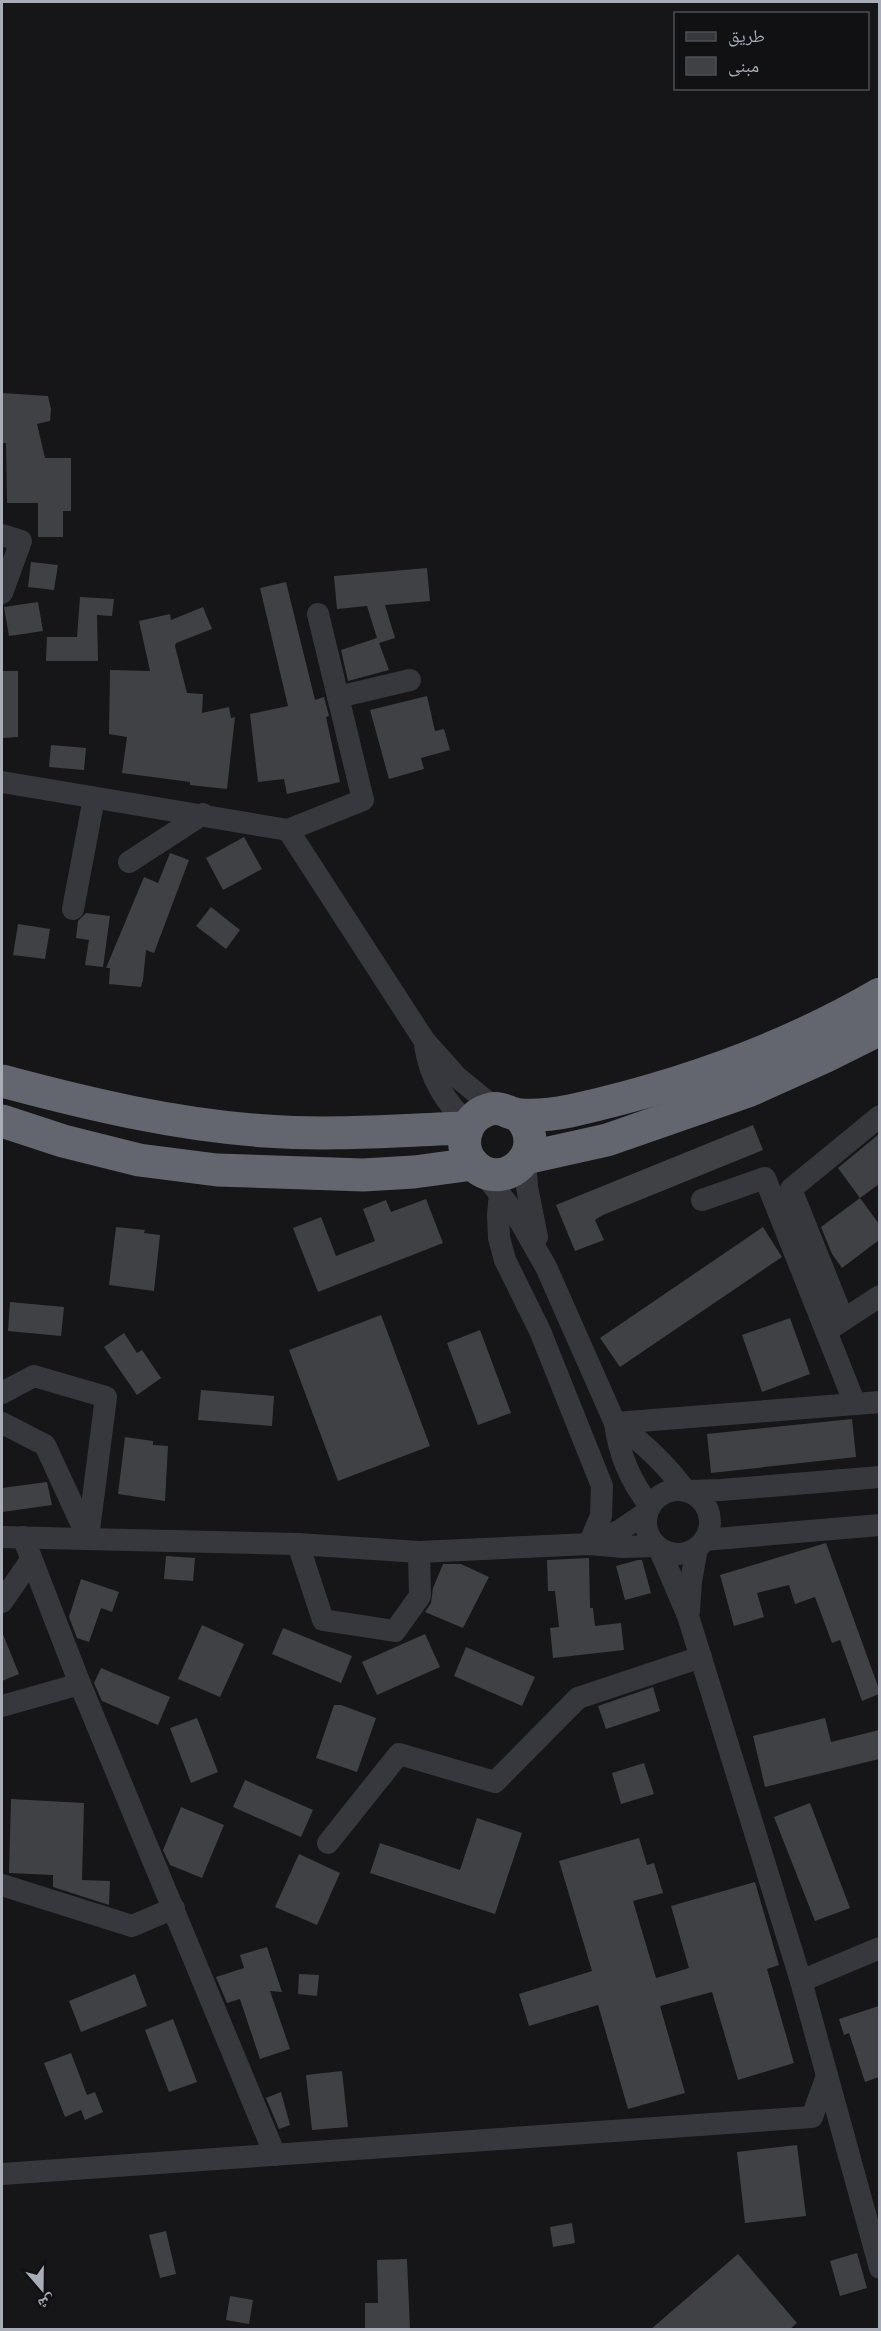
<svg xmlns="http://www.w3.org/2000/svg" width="881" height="2331" font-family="Barlow,'Noto Naskh Arabic',sans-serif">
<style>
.building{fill:#404145}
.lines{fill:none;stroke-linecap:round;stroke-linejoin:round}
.minor{stroke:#37383d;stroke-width:22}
.highway{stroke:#63666e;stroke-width:33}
</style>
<rect width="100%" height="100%" fill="#161618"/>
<g class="building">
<path d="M2,393L48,396L51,409L50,421L37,424L45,458H71V511H63V537H38V503H7L6,443H2Z"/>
<path d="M31,562L58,565L54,590L28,587Z"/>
<path d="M427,568L430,601L385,605L395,638L379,643L389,670L348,681L341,650L377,638L367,606L337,609L334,576Z"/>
<path d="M286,582L315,700L324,697L329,716L326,717L340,782L287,794L284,779L258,782L250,714L288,706L260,588Z"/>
<path d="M80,597L114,599L112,616L97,615L98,661H46L47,637H77Z"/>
<path d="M38,602L43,631L9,636L4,607Z"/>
<path d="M203,607L212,629L176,643L175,646L187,693L203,694L202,713L229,707L231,718L235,717L227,789L190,785V782L122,773L127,737L109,734L110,670L150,671L139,621L170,614L171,620Z"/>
<path d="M2,671H18V737L2,738Z"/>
<path d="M427,696L435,731L444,729L450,750L421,758L424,769L389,779L370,710Z"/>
<path d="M51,745L86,748L84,770L49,767Z"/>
<path d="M244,837L262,869L223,890L206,858Z"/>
<path d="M170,853L189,860L154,953L146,950L143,980L141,987L109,984L110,968H106L144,877L158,883Z"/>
<path d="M211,907L240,930L226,949L196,926Z"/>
<path d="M86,913L110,916L103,967L85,965L89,940L76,938L78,921Z"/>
<path d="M18,924L50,929L45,959L13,955Z"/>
<path d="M753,1125L763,1150L603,1215L595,1220L604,1240L575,1251L556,1205Z"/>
<path d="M879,1134V1184L860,1198L838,1168Z"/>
<path d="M860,1198L879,1224V1240L842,1268L832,1254L821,1227Z"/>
<path d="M426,1199L443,1243L318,1292L293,1228L321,1217L336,1256L375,1241L363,1209L386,1200L391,1212Z"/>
<path d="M116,1227L145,1230L144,1233L160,1235L154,1291L109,1285Z"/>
<path d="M763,1227L782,1257L620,1367L600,1338Z"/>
<path d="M10,1302L64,1307L61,1336L8,1331Z"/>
<path d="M381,1315L430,1446L338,1481L289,1350Z"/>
<path d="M790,1318L810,1374L762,1392L742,1335Z"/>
<path d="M480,1330L511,1413L478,1425L447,1343Z"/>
<path d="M124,1333L137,1353L142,1350L161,1378L137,1395L104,1347Z"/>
<path d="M201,1390L274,1396L272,1426L198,1420Z"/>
<path d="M852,1419L856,1457L711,1473L707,1434Z"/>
<path d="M125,1437L153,1441V1445L168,1446L165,1501L118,1494Z"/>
<path d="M47,1482L52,1505L2,1512V1488Z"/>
<path d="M826,1543L879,1689V1694L862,1701L840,1640L832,1643L815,1597L795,1604L789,1585L757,1593L764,1617L734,1626L720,1575Z"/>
<path d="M166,1556L195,1558L193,1581L164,1579Z"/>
<path d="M589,1558L590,1608H593L595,1626L621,1623L624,1650L553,1658L550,1628L559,1627L555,1591H548L547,1560Z"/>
<path d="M638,1560H642L651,1593L625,1600L616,1566Z"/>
<path d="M443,1564H461L489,1577L463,1628L425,1612L431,1603L433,1588Z"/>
<path d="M81,1579L119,1592L112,1612L101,1608L89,1642L77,1638L69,1617Z"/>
<path d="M202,1625L244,1644L220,1697L178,1679Z"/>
<path d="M283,1628L352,1656L341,1683L272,1654Z"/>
<path d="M2,1632L19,1674L2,1681Z"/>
<path d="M425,1634L440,1667L377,1695L362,1662Z"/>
<path d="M466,1647L535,1677L522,1706L454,1676Z"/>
<path d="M101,1668L170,1697L158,1725L102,1701L94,1683Z"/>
<path d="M653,1687L660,1711L606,1729L598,1706Z"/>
<path d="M334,1705H341L376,1718L357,1772L316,1758Z"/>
<path d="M197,1718L218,1772L191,1783L170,1728Z"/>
<path d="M825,1718L831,1742L879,1730V1759L765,1787L753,1736Z"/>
<path d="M644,1763L654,1794L621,1804L612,1773Z"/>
<path d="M245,1780L313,1810L301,1837L233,1807Z"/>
<path d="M11,1799L84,1803L82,1880L110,1881L109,1905L53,1887V1875L9,1873Z"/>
<path d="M810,1803L850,1908L815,1921L774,1817Z"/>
<path d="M181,1807L224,1825L202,1878L170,1865L163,1850Z"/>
<path d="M477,1818L522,1833L495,1914L370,1873L380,1843L460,1870Z"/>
<path d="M639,1838L647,1865L654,1863L663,1893L633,1901L656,1978L689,1968L671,1906L755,1882L779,1965L767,1969L794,2063L738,2080L712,1992L660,2006L685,2093L628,2109L598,2005L529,2026L519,1994L592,1971L559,1861Z"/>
<path d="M299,1854L340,1873L317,1925L275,1907Z"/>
<path d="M267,1947L282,1992L270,1991L290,2049L260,2059L240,1999L227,2003L216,1977L244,1968L240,1955Z"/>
<path d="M135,1974L147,2006L81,2032L69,2001Z"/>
<path d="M299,1974L319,1975L317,1996L298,1994Z"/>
<path d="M879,2006V2077L865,2082L849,2033L844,2035L839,2019Z"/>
<path d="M173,2019L197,2082L169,2092L145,2030Z"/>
<path d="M71,2053L87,2095L95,2092L103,2112L85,2120L81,2110L65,2117L44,2063Z"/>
<path d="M342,2071L348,2127L312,2130L306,2075Z"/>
<path d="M281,2092L290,2125L279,2129L266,2098Z"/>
<path d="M797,2145L806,2216L745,2223L737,2152Z"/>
<path d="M572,2223L575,2243L553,2247L550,2227Z"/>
<path d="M166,2231L176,2274L160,2278L149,2235Z"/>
<path d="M857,2253L867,2288L840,2296L830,2261Z"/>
<path d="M738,2254L797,2323L789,2330H650Z"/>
<path d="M407,2259L410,2330H365V2303H378L377,2260Z"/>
<path d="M230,2296L253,2300L249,2324L226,2320Z"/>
</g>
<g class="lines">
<g class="minor">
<path d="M2,535L21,541L2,593"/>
<path d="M338,697L410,680"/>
<path d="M2,782L288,830L424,1040L457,1077L495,1108"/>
<path d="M288,830L363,800L318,614"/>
<path d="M129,862L203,814"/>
<path d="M73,909L94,798"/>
<path d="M425,1045C430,1078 445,1102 469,1125"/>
<path d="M525,1160L527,1187L537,1237"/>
<path d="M481,1170L517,1216L546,1267L615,1423C619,1455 630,1481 650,1506"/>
<path d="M500,1193L498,1215L499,1238L505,1260L540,1331L602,1486L601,1516L589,1544"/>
<path d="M702,1200L765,1178L855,1404"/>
<path d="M843,1319L791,1189L880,1116"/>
<path d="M831,1328L880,1296"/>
<path d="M2,1393L34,1376L106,1397L88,1538L45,1445L2,1423"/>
<path d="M615,1423L880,1402"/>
<path d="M615,1423C643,1442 665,1463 685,1490"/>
<circle cx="678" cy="1522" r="32"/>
<path d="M688,1491L721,1490L880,1477"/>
<path d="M2,1537L298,1544L419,1552L589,1544L623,1547L656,1546"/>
<path d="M23,1537L80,1684L275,2155"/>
<path d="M704,1540L880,1525"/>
<path d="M593,1542L619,1531L647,1512"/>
<path d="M298,1544L323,1620L395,1631L420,1596L419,1552"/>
<path d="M659,1548L688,1616L801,1981L880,2268"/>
<path d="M2,1602L31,1560"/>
<path d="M689,1611L691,1581L697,1548"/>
<path d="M2,1706L80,1684"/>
<path d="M328,1843L399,1754L495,1782L578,1698L701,1657"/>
<path d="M2,1885L132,1926L174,1908"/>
<path d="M801,1981L880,1948"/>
<path d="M2,2174L812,2117L827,2076"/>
</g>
<g class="highway">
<path d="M2,1081C88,1104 176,1125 266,1131C333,1136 400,1130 467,1128"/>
<path d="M518,1115C553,1150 503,1196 473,1164C458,1148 464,1119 485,1111C501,1104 507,1114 520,1115C535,1116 555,1114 570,1111C678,1087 784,1050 880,994"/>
<path d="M2,1121L63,1141L139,1160L217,1170L363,1175L414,1172L473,1164"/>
<path d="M526,1158L607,1140L748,1091L824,1057L880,1029"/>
</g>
</g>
<rect width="881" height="2331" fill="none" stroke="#a8adb8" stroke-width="6"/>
<rect x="674" y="12" width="195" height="78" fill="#111113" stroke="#4d4f55" stroke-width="1.5"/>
<rect x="686" y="32" width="30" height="9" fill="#37383d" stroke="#4d4f55" stroke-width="1.5"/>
<text x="728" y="42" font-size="18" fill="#a8adb8">طريق</text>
<rect x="686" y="57" width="30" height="18" fill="#404145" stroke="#4d4f55" stroke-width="1.5"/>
<text x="728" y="72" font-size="18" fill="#a8adb8">مبنى</text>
<g transform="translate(42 2289) rotate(160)" stroke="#111113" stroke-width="4.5" paint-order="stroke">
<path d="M0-4.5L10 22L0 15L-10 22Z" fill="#a8adb8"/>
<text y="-9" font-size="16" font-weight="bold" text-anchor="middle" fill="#a8adb8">ش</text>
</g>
</svg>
